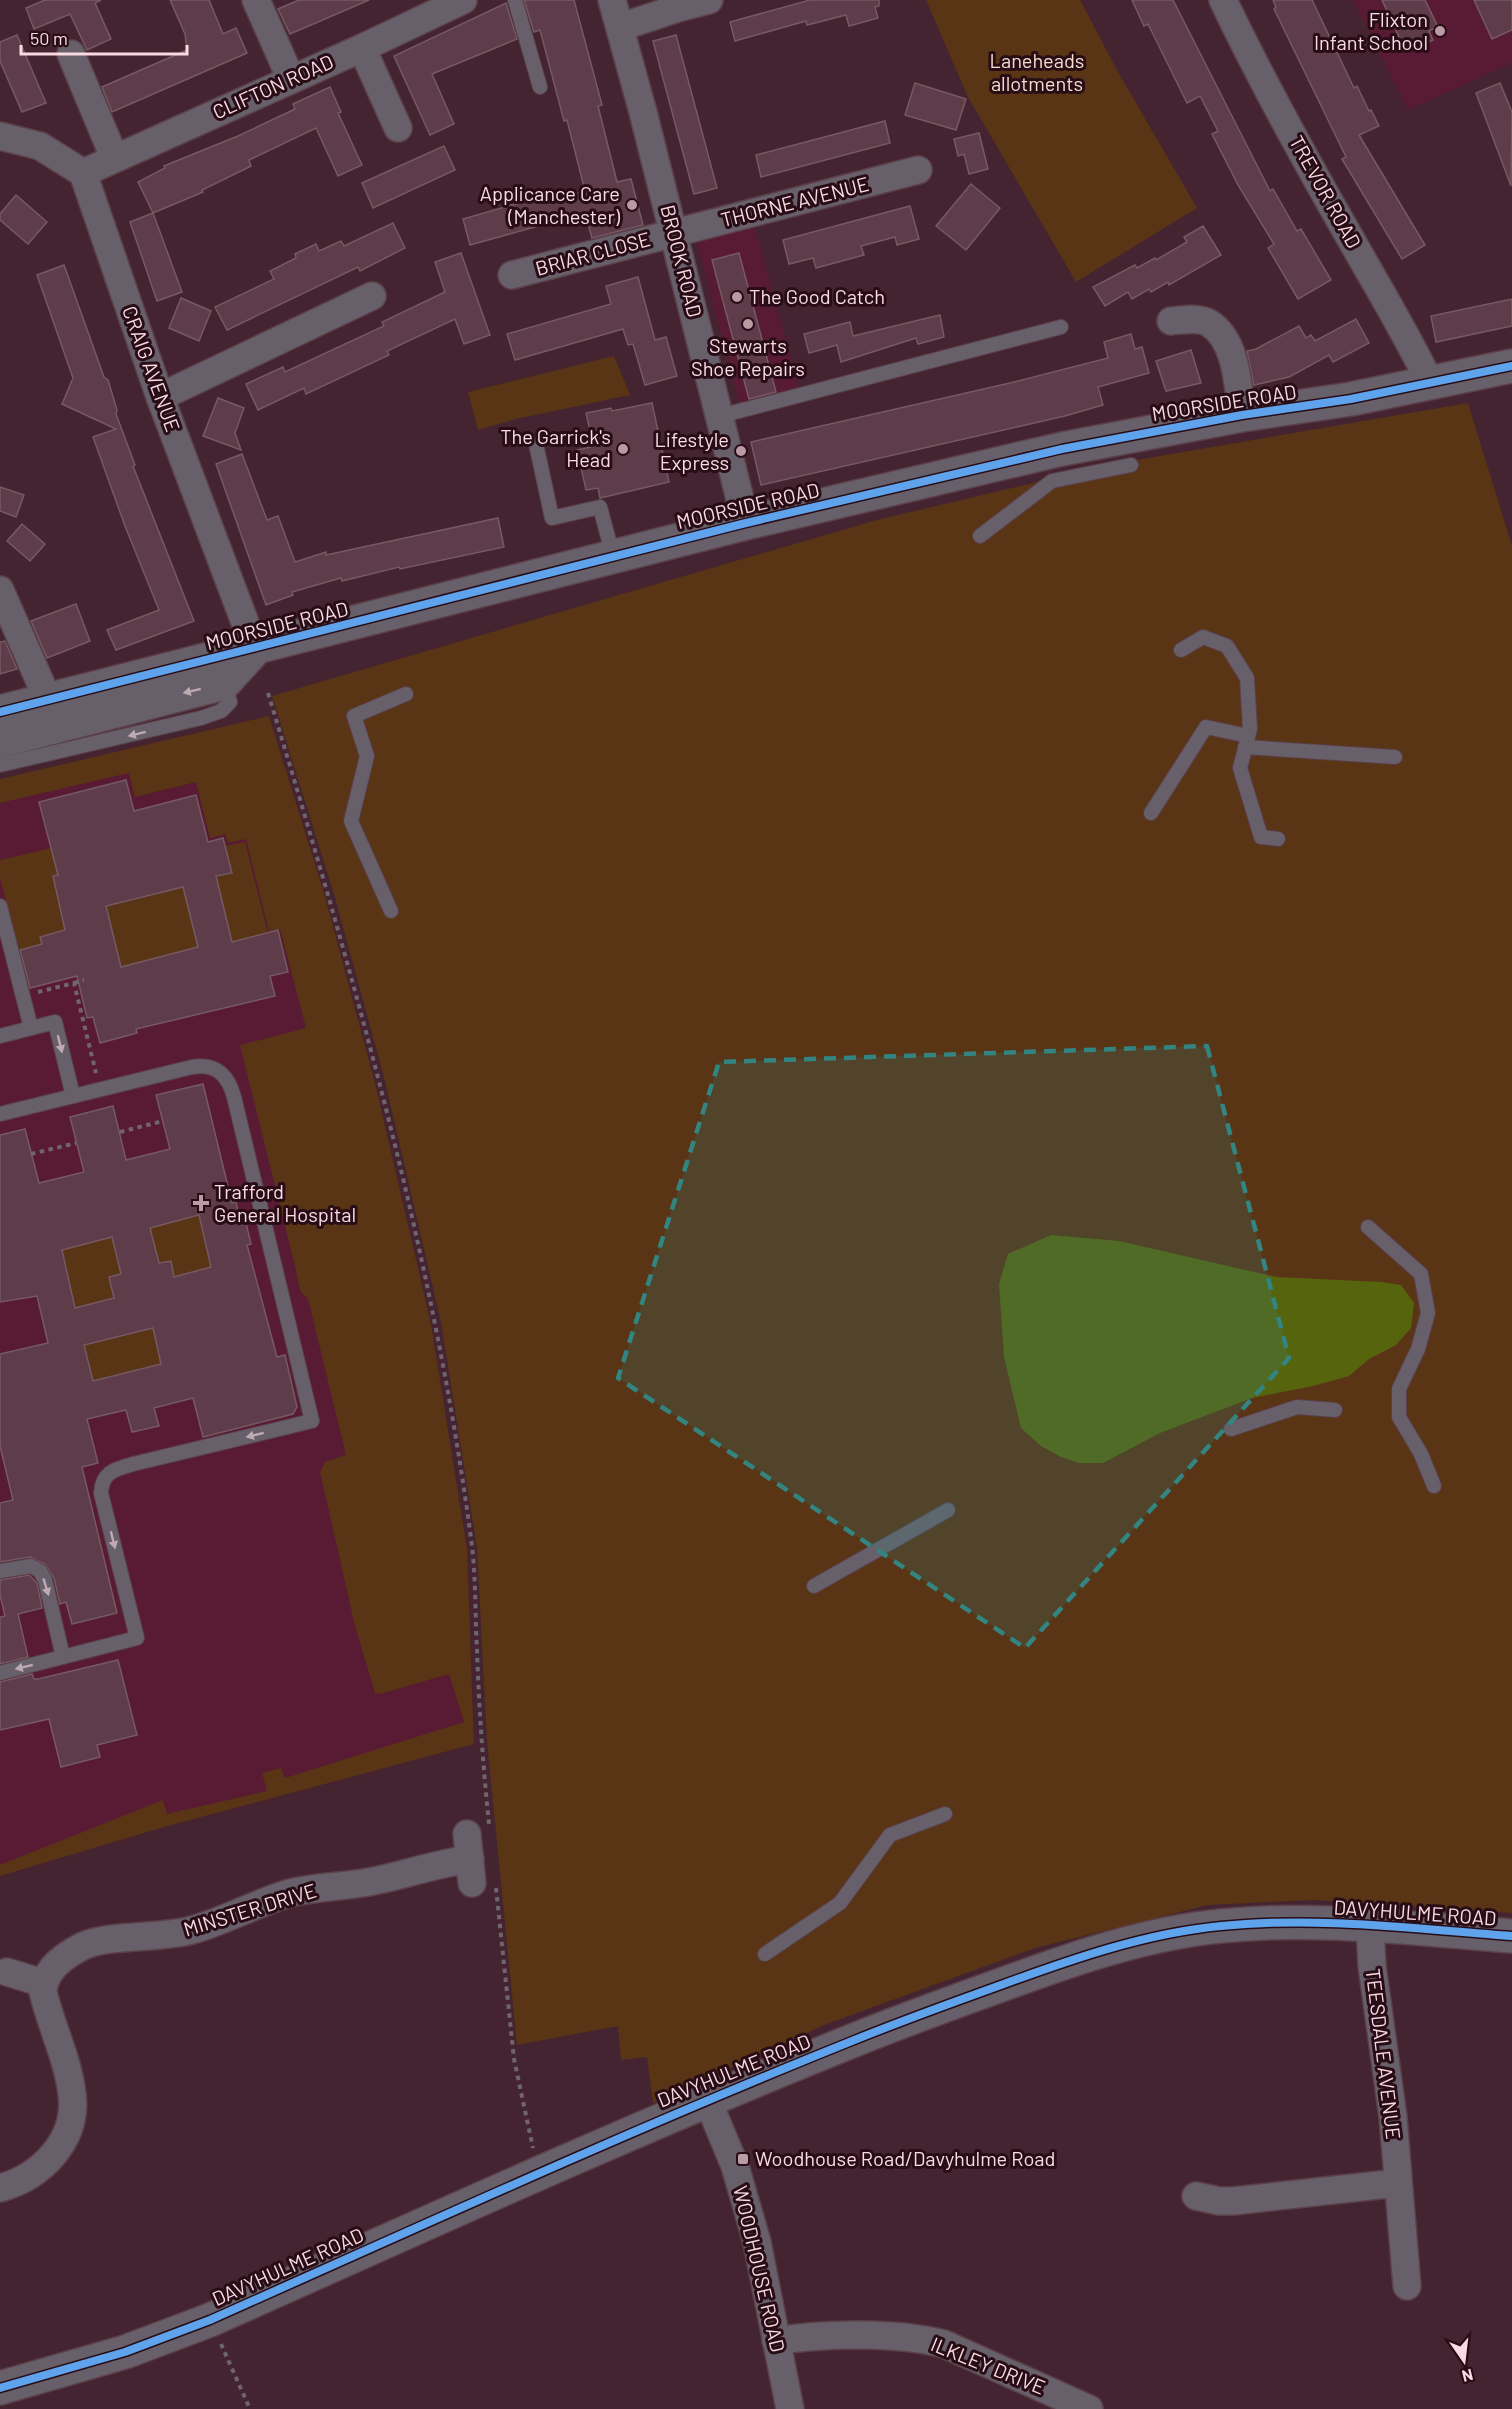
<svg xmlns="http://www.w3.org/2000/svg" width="1512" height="2409" font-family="Barlow,sans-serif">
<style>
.built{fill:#591a33}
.green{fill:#593415}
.water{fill:#57640e}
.building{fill:#5e3c4a;stroke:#755963;stroke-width:1.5;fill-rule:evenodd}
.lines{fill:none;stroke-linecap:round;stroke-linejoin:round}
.service-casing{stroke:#5b404a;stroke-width:16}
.minor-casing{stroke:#5b404a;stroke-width:30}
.tertiary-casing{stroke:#5b404a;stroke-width:36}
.path{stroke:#70656d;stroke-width:4;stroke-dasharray:4.5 4.5;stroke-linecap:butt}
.service{stroke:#675f69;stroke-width:14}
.minor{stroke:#675f69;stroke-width:27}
.tertiary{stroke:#675f69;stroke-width:33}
.cycleway-casing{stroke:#280d16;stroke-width:11}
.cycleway{stroke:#60a3ed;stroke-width:8}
.oneway{fill:#bfa9b2}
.marked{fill:#328580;fill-opacity:0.2;stroke:#328580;stroke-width:4.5;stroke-dasharray:12 8;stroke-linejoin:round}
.poi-dot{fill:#ba9ba4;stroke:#280d16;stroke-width:2}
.labels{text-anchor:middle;stroke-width:6;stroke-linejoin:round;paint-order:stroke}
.poi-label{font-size:20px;fill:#fadbe3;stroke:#280d16;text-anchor:end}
.park-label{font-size:20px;fill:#f4ddcc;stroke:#280d16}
.street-label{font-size:20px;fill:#fadbe3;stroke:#280d16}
</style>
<rect width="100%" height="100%" fill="#442430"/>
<g class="built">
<path d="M1353,0H1512V63L1408,110Z"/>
<path d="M754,223L799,389L740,405L696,239Z"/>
<path d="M269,716L324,893L375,1083L431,1324L467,1549L474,1744L164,1827L0,1876V779Z"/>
</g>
<g class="green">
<path d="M926,0H1080L1118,72L1197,208L1076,282L968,97Z"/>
<path d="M614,356L630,395L516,419L478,430L468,392Z"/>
<path d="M1468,403L1512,546V1913L1314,1900L1208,1905L1035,1948L824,2025L653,2103L647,2057L621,2060L618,2026L517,2045L487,1741L477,1548L441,1322L384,1077L334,894L272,696L877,520L1113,464Z"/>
<path d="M269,716L324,893L375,1083L431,1324L467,1549L474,1744L164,1827L0,1876V1865L163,1800L167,1814L267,1791L262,1773L281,1768L285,1778L464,1722L449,1674L380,1694L375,1693L355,1626L320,1472L325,1462L346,1455L308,1299L300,1291L294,1262L240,1045L306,1028L280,929L269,931L246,839L228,843L225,834L210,838L196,782L135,797L129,773L0,803V779Z"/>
<path d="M245,842L268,933L232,942L216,876L232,872L225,846Z"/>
<path d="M51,848L58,875L53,877L56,890L65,904L59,906L65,929L74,937L53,933L40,937L42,944L19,950L0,878V860Z"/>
<path d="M183,884L199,950L167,955L122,969L105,903L130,897L131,900L154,895V891Z"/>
<path d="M208,1214L218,1275L191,1273L174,1277L171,1261L159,1263L147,1228Z"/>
<path d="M120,1235L115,1252L121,1274L109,1277L119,1318L75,1321L59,1250Z"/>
<path d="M163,1326L168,1347L158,1350L159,1358L171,1362L93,1381L70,1349Z"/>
</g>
<path class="water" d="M1051,1235L1119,1241L1276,1277L1381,1282L1401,1285L1414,1303L1411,1328L1396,1345L1369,1359L1349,1376L1313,1386L1252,1398L1160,1433L1103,1463H1079L1061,1457L1041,1446L1021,1428L1004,1357L999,1284L1008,1254Z"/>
<g class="building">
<path d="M45,0H101L95,3L111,39L87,50L70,14L34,29L26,8Z"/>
<path d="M170,0H209L223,34L236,28L247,53L112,112L102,87L187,50L185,34Z"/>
<path d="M299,0H369L290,34L278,9Z"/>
<path d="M524,0H574L602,105L598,106L617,182L631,179L643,225L592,238L585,213L470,245L463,219L547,195L549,200L585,191L567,120L564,121L540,30L534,32Z"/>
<path d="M810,0H879V6L875,7L878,18L849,26L846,15L807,25L806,21L735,41L730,22Z"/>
<path d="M1132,0H1173L1270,191L1273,189L1297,231L1301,229L1331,280L1298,299L1268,248L1274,244L1238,185L1212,134L1218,131L1200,96L1187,103L1148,24L1144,26Z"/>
<path d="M1273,0H1312L1354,88L1357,86L1369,111L1371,110L1379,126L1359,135L1425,245L1402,259L1342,159L1346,157L1274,9L1276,7Z"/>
<path d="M1382,0H1425L1438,27L1429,31L1433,40L1406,52Z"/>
<path d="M1474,0H1512V30L1492,39Z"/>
<path d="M506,3L517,39L432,74L454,124L430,135L394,56Z"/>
<path d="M17,35L46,103L22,112L0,61V42Z"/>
<path d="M676,35L717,188L694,194L653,41Z"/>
<path d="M915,83L966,99L956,130L905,115Z"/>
<path d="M1500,83L1512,112L1511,186L1476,93Z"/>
<path d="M330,87L341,112L338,113L362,165L338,176L316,128L249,160L251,166L202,190L203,192L153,213L182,292L157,301L130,222L153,213L138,182L165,168L164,166L238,136L295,109L293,104Z"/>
<path d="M885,121L890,143L761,177L756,155Z"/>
<path d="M979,133L988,169L969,174L964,154L958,156L954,139Z"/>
<path d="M444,146L455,170L373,208L362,183Z"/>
<path d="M971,184L1000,208L966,250L936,226Z"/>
<path d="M16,195L47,222L28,244L0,220V214Z"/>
<path d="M910,206L919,239L897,245L895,237L861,246L864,255L816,268L813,258L789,264L783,240Z"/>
<path d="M393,223L405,248L360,271L358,267L227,330L215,307L274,279L270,271L296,258L295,254L316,244L319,251L341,241L344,246Z"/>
<path d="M1203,226L1221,255L1169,285L1168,282L1151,292L1149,289L1132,299L1128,292L1105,306L1093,287L1135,265L1137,268L1155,258L1156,260L1187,242L1184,237Z"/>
<path d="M461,253L490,335L464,344L455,319L387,351L389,355L306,394L304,388L258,410L246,384L283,367L285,372L384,326L382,322L445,292L435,262Z"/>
<path d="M739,253L776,392L749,399L712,260Z"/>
<path d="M64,265L104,377L108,380L117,410L116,414L135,465L133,466L194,621L116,650L107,630L159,610L125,526L93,437L116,429L62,404L73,378L37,275Z"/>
<path d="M638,277L655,340L666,337L677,376L645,385L633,344L628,345L623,329L515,360L507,334L611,304L606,286Z"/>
<path d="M181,298L211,311L199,341L169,328Z"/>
<path d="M1512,299V326L1436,342L1431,316Z"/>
<path d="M940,315L944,337L918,344L916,338L841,362L837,345L809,353L804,334L850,322L853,336Z"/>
<path d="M1356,319L1369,343L1333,362L1329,355L1289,377L1254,385L1247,351L1256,349L1299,326L1306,338L1311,335L1315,341Z"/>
<path d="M1131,334L1135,349L1142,347L1149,373L1098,387L1103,405L1065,416L761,485L751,442L1010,383L1108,358L1104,342Z"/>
<path d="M1191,350L1201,383L1166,391L1156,361Z"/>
<path d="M218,398L244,408L235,433L241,450L203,436Z"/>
<path d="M652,403L669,482L600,498L598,488L586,490L577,450L591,447L589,439H592L586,413L611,408L612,411Z"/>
<path d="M242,454L267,520L278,516L295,562L326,552V555L498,518L504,547L400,569L399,567L342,581L341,578L292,592L293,595L266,605L216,464Z"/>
<path d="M0,487L24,495L16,517L0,511Z"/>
<path d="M22,524L45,544L30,561L7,541Z"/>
<path d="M76,604L90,641L47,658L31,621Z"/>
<path d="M5,641L17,669L0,674V642Z"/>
<path d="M126,780L134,811L196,795L208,842L223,838L232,873L216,876L232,942L278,930L288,972L270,976L275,996L136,1029L137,1033L100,1043L93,1017L87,1018L77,976L30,988L20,950L42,944L40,937L65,930L53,876L58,875L39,802ZM183,887L198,947L121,967L106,906Z"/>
<path d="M203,1084L232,1203L236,1202L240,1220L245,1219L251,1244L247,1245L277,1357L285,1355L297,1407L293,1414L203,1437L193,1398L154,1408L159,1426L132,1432L126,1410L87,1419L98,1463L82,1467L117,1613L72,1624L66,1602L60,1604L54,1578L45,1564L30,1557L0,1562V1503L13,1500L0,1446V1354L48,1343L37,1296L0,1302V1135L25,1129L39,1183L84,1172L70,1117L113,1106L126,1160L170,1149L156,1095ZM199,1215L211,1267L174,1277L171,1261L159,1263L150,1228ZM112,1237L121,1274L109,1277L114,1298L75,1308L62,1250ZM153,1328L161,1364L93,1381L84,1345Z"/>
<path d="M29,1575L37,1583L42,1608L18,1614L28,1657L0,1664V1617L5,1616L0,1595V1580Z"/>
<path d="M118,1660L137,1735L97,1745L100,1757L61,1767L49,1719L0,1730V1682L32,1674L34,1679H38Z"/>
</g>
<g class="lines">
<g class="service-casing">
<g id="service">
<path d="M515,0L540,87"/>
<path d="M720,416L1061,327"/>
<path d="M536,444L552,518L600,507L613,556"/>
<path d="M980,536L1052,481L1131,465"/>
<path d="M1181,650L1203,637L1227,646L1247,678L1250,729L1240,768L1261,837L1278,839"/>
<path d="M1245,747L1395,757"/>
<path d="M0,765L201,718L221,711L230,702L224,683"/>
<path d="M1151,813L1206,727L1248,736"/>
<path d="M0,906L31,1028"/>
<path d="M391,911L351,821L367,756L354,716L406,694"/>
<path d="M0,1036L55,1022L73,1096"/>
<path d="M0,1114L192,1067C216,1063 228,1075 234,1097L312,1421L133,1464C115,1469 102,1472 101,1493L137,1638L0,1673"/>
<path d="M1368,1227L1421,1274L1428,1313L1418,1349L1399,1389V1417L1421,1454L1434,1486"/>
<path d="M1231,1429L1297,1407L1335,1410"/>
<path d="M0,1571L31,1566L40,1571L45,1580L63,1657"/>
<path d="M814,1586L948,1510"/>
<path d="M765,1954L840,1903L890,1835L945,1814"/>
</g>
</g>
<g class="minor-casing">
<g id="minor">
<path d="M256,0L291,79"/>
<path d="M612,0L643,112L746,523"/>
<path d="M1223,0C1262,82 1307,163 1353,243C1379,289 1407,335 1430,383"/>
<path d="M621,27L678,8L709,0"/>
<path d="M362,48L398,128"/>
<path d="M71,54L114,157"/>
<path d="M0,136L40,146L83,173L160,397L255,649"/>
<path d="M83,173L362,48L463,0"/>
<path d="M512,275L918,170"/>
<path d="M1171,321C1183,320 1199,317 1209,323C1237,340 1238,387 1242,415"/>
<path d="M160,397L372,296"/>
<path d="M0,590L48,700"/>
<path d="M467,1834L472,1883"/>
<path d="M1370,1925L1372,1966L1393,2117L1407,2286"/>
<path d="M7,1972L43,1983"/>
<path d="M707,2099L735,2166L757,2242L790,2409"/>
<path d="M0,2188C41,2177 78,2140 72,2094C68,2059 51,2026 43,1992C44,1970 65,1955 83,1946C108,1934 161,1939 192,1930C225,1921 256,1903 290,1893C314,1887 338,1887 363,1883C399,1877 433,1864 470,1859"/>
<path d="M1196,2196L1219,2201H1233L1398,2183"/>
<path d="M776,2341C824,2333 898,2332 944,2344L1089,2409"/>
</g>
</g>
<g class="tertiary-casing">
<g id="tertiary">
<path d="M0,712L746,523L1062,449L1242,415L1351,399L1512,366"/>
<path d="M0,741L224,683L255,649"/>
<path d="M0,2388L125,2352L210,2320C423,2225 635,2128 852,2041C901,2021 951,2003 1001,1985C1072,1959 1146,1933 1221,1926C1318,1916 1416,1929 1512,1936"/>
</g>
</g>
<g class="path">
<path d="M268,693C353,973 434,1255 472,1546C476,1580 475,1616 477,1650C479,1709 483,1766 489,1824"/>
<path d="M74,983L84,980"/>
<path d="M38,992L74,983L96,1073"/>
<path d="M120,1132L163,1121"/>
<path d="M31,1154L76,1143"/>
<path d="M496,1888L514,2059L533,2148"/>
<path d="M221,2344L250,2409"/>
</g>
<use href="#service" class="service"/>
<use href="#minor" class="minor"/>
<use href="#tertiary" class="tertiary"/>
<g class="cycleway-casing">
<g id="cycleway">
<path d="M0,712L746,523L1062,449L1242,415L1351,399L1512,366"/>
<path d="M0,2388L125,2352L210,2320C423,2225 635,2128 852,2041C901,2021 951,2003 1001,1985C1072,1959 1146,1933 1221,1926C1318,1916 1416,1929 1512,1936"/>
</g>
</g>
<use href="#cycleway" class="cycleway"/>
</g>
<defs><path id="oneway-solid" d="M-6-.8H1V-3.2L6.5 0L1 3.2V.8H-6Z" transform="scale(1.5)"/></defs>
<g class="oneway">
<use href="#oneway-solid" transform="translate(192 691) rotate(166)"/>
<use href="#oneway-solid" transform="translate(137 734) rotate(166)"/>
<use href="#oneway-solid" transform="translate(60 1044) rotate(76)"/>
<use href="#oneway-solid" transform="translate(255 1435) rotate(166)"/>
<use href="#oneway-solid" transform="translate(113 1540) rotate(76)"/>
<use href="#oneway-solid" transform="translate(46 1587) rotate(73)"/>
<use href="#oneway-solid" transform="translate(24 1667) rotate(166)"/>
</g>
<path class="marked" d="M1207,1046L1289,1358L1025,1648L618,1378L719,1062Z"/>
<g class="poi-dot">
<circle cx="1440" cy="31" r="6"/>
<circle cx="632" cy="205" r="6"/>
<circle cx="737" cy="297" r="6"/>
<circle cx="748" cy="324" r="6"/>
<circle cx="623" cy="449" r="6"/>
<circle cx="741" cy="451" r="6"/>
<path d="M198 1194h6v6h6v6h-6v6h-6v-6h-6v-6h6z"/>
<rect x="737" y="2153" width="12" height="12" rx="3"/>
</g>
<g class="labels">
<g class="poi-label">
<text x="1428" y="27">Flixton<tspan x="1428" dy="23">Infant School</tspan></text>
<text x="620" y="201">Applicance Care<tspan x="620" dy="23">(Manchester)</tspan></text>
<text x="749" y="304" text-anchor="start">The Good Catch</text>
<text x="748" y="353" text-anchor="middle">Stewarts<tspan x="748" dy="23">Shoe Repairs</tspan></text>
<text x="611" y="444">The Garrick's<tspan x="611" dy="23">Head</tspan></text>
<text x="729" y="447">Lifestyle<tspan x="729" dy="23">Express</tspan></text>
<text x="214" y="1199" text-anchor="start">Trafford<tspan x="214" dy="23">General Hospital</tspan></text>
<text x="755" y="2166" text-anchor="start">Woodhouse Road/Davyhulme Road</text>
</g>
<g class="park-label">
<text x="1037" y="68">Laneheads<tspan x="1037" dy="23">allotments</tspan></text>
</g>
<g class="street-label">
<text transform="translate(273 87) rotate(-24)" y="7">CLIFTON ROAD</text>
<text transform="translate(1325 192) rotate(61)" y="7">TREVOR ROAD</text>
<text transform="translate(795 202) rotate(-14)" y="7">THORNE AVENUE</text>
<text transform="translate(593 254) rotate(-15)" y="7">BRIAR CLOSE</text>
<text transform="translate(681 261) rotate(76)" y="7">BROOK ROAD</text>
<text transform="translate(151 369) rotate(70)" y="7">CRAIG AVENUE</text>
<text transform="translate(1224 403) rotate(-9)" y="7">MOORSIDE ROAD</text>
<text transform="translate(748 506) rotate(-13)" y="7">MOORSIDE ROAD</text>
<text transform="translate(277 626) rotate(-14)" y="7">MOORSIDE ROAD</text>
<text transform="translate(250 1910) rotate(-17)" y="7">MINSTER DRIVE</text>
<text transform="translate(1415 1913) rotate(4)" y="7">DAVYHULME ROAD</text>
<text transform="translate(1383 2054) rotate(83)" y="7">TEESDALE AVENUE</text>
<text transform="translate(734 2071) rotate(-22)" y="7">DAVYHULME ROAD</text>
<text transform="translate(288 2267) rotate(-24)" y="7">DAVYHULME ROAD</text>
<text transform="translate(759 2269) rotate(77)" y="7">WOODHOUSE ROAD</text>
<text transform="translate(988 2366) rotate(22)" y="7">ILKLEY DRIVE</text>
</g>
</g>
<g transform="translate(1464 2361) rotate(166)" stroke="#280d16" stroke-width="4.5" paint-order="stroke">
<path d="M0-4.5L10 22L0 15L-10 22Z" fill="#fadbe3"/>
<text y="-9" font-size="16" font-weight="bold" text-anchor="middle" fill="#fadbe3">N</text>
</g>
<path d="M21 45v9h166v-9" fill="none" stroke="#fadbe3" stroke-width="3"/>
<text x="30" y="45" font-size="18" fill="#fadbe3" stroke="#280d16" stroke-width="4.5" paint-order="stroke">50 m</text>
</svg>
